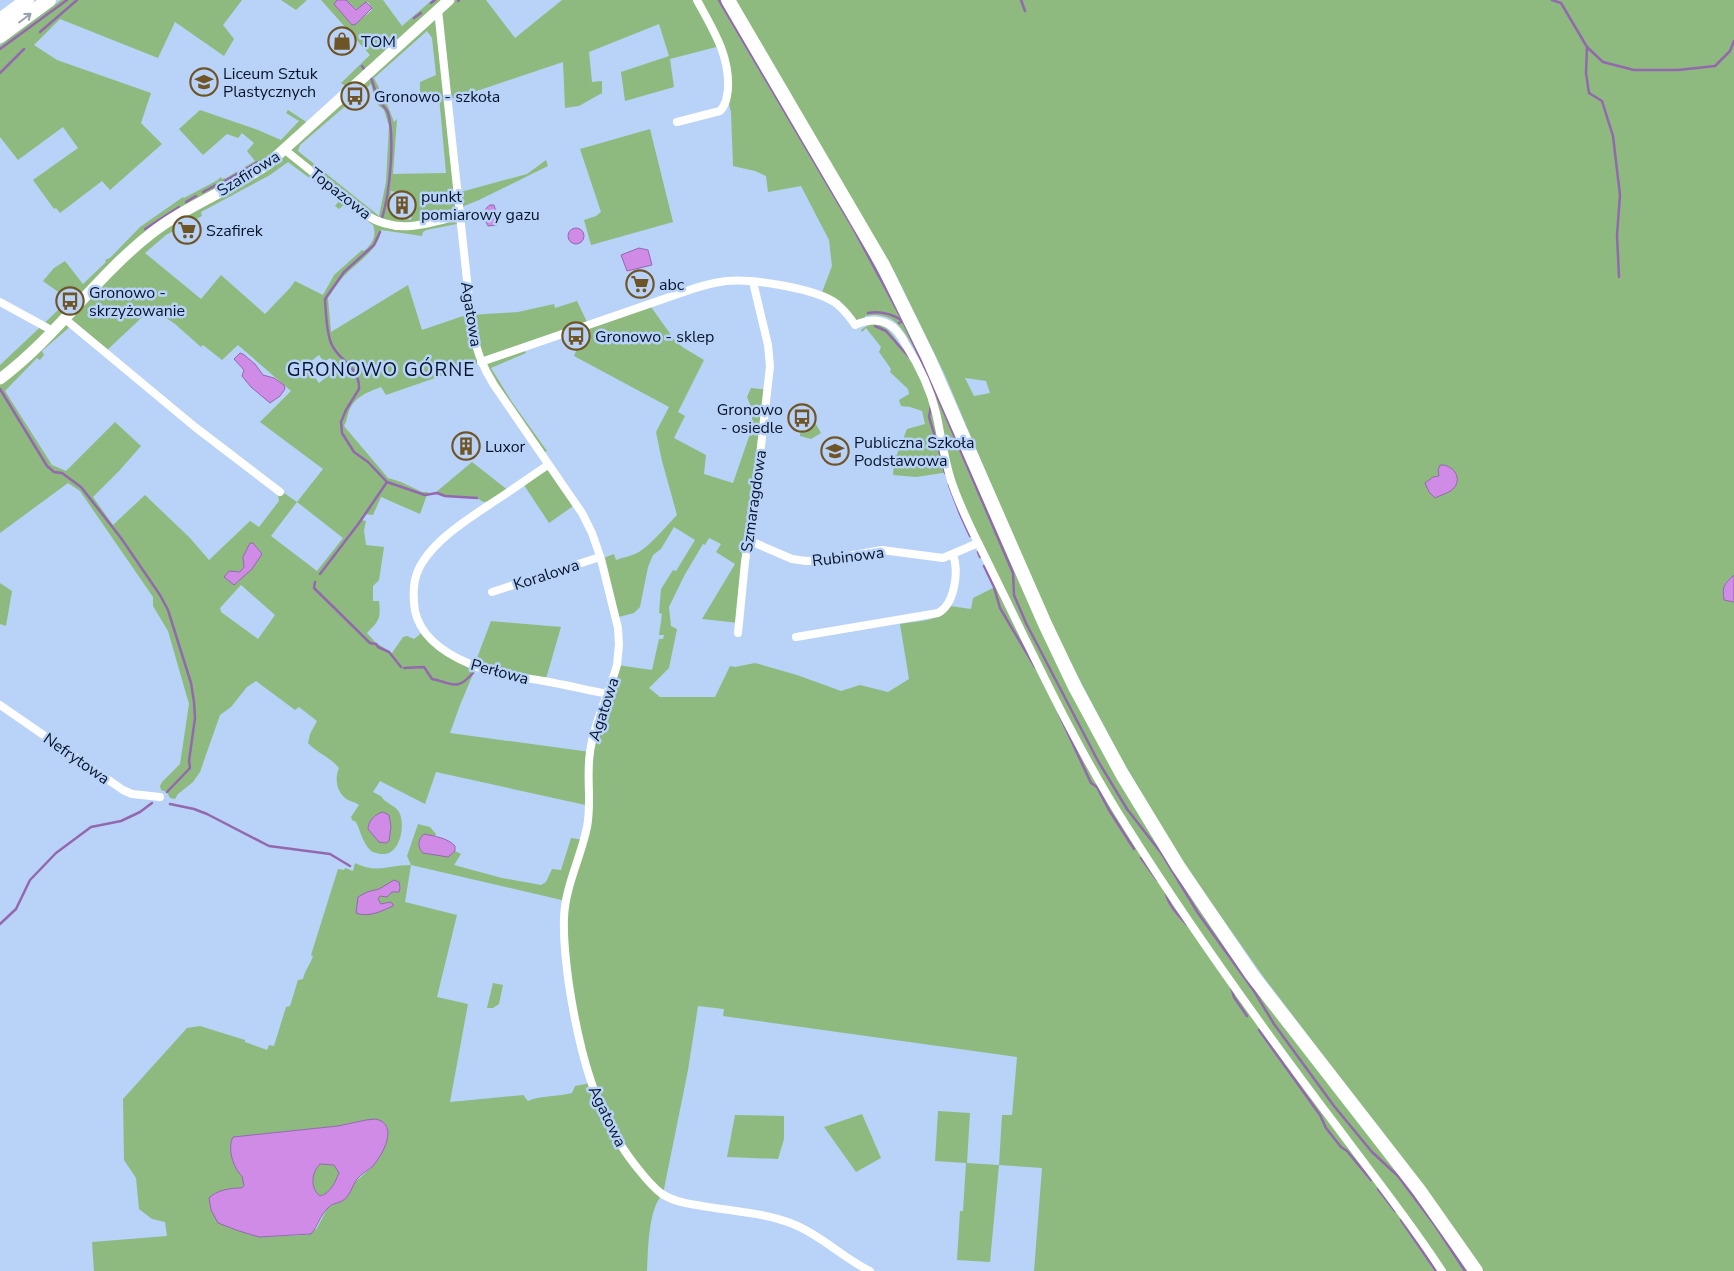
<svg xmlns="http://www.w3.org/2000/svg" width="1734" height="1271" font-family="'Nunito Sans',sans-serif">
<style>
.green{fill:#8eba7f;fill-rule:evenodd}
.water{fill:#d08be7;stroke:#9368af;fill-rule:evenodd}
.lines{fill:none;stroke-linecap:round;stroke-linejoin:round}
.stream{stroke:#9368af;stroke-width:2.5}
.street{stroke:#fff;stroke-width:8}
.secondary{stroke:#fff;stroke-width:11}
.highway{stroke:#fff;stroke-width:14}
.oneway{stroke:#9ba1aa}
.labels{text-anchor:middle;stroke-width:5;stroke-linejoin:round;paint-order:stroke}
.poi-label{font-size:16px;fill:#06152b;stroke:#b9d2f7;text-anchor:start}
.street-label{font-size:16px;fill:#06152b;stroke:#b9d2f7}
.quarter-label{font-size:19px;letter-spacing:1px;fill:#06152b;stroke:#b9d2f7}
</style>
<rect width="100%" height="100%" fill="#b9d2f7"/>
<g class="green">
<path d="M61,0H242L223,25L234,39L224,56L175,22L158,58L60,19L34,45L57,60L151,93L141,123L162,144L110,190L102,181L60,213L56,208L54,209L33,180L78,148L63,127L18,160L0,137V45Z"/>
<path d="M281,0H307L296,10Z"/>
<path d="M321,0H337L334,4L354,25L371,11L372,8L368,2H366L357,10L346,0H383L402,26L432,0H486L515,38L562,0H720C785,110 852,219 910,333L1128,795L1469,1271H1034L1042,1168L999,1165L990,1262L957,1260L960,1211H963L966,1163L935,1161L938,1111L970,1113L967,1163L999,1165L1002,1115H1012L1017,1057L723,1016L724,1009L698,1006L688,1070L663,1194C648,1208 648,1251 647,1271H94L92,1242L167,1236L165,1222L152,1219L139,1209L136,1178L124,1160L123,1099L187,1028L200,1026L245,1040V1042L267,1050L269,1045L274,1046L286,1007L290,1006L298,980L303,979C305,970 310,965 313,956L311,955L338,869L344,870L345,868L353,871L355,863C377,874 388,865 411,865L407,856L418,824L430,827L436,834L435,836L424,834L451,855L455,851L461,854L454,865L502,878L541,885L546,882L552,869L561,870L571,838L584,840L590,806L436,772L425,804L380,781L373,792L381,796C385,804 397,805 400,814C405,827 400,856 381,854C377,853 373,853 370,850C363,843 360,830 356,822L352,820L351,817L359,805C355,802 353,802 348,800C337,794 334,779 339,768C330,757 317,753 308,743L310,734L317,721L299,707L295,710L256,681L247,687L231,707L220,715L200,772L193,782L178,794L175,799L170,798L167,792L161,790L160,786L162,782L180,764L189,704L168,631L153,606V597L80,491L68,483L0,533V365L53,315L68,299L43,281L54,268L65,261L83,284L106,262L105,260L110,258L140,227L183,197L184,198L216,181L221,177L222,179L226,178L255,161L247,151L254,143L242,133L238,138L227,134L203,155L179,129L200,110L258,130L281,140L299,121L286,113L288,110L311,125L350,89L341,83L370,55ZM659,24L669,56L621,72L625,101L674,87L670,59L724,45L728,100L731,112L733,166L755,171L766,176L768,192L801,186L829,240L832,266L821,295L849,316L855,325L865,321V316C874,314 886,315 894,321C912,334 938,399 942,421C943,428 942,436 942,444L935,447L934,445L939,440C934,419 931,398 922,379C919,370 913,363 907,356C896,342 885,311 861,330L862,332L866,328L881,347L879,352L891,369L890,372L908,389L909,394L899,400L901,406L910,407L922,411L925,424L907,429L894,462L893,475L916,477L949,472L999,585L973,598L971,609L950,606C940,622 917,621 900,624L909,679L888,692L860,685L841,691L797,675L755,663L735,667L730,666L715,697H660L649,688L669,668L677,629L671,626L669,607L684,576L703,544L705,545L709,538L721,544L716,552L735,564L702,619L739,623L768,390L751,388L747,397L752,409V428L733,483L704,474L706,455L674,438L685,416L678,412L704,360L684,348L676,342L649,304L588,324L577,301L555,308L554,304L518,312L470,315V318H467L466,316H463L422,330L408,285L331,332L328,298C333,291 338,282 344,276C357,262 379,250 381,230L422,236L423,232L426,230L457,224L456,216L459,208L479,200L548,166L546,160L527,174L457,193L450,98H456L563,62L565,108L579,106L602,93V81L592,82L589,52ZM427,31L432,38L436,75L420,82V103L430,99V97L439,96L446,173L393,174L397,119L394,122C389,107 381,92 374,78ZM371,84L375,100L379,106L384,110L389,126L386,182L379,216L298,151L300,145ZM288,162C306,176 323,187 340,200L335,206L339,209L345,204L373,225C377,237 372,244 364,251L362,250L334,275L323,295L295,281L290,288L265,314L221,275L201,299L145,253L166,235L202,216L201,212L270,175ZM391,191L407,194L415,201L411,220L396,217L388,211ZM152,308L175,324L201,347L203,345L222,360L238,345L291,391L260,422L323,469L297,502L281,491L278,495L279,501L259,527L250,521L209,560L189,537L145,495L113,525L93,497L119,471L141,446L115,422L66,471L52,465L5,391L37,358L40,360L44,355L42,351L72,325L105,352ZM580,332L582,337L574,356L669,407L656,432L662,461L677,515C666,526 651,545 639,552C632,556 624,557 616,560L614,554L601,559L615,618L634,613L640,607L648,567L653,555L661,549L674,527L695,540L676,571L673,570L661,589L659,613L662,614L659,635H664L663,639H659L652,670L617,665L590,752L450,733L460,705L476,667L545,682L561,627L491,621L474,666L429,638L424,631L414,639L407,636L403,637L392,653L375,642L367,633C379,620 381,620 379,601H373V586L379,580L384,547L366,545L364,530L366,521L362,520L365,514L373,515L381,497L420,514L428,492H422L401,482L388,478L344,426C347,421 347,416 349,411C354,397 368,392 381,387L386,395L481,362L545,452L547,451L512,402L491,368L526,353L523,347ZM319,355L324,362L330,358L338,368L319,383L306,365ZM297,502L343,538L317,571L271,536ZM250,546L257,547L262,554L236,584V571L240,572L244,567L243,557ZM241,585L275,615L258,639L221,612L220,608ZM375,815L389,841L386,843L379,842L368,829V825ZM411,865L566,901L565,956L591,1083L575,1086L572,1093C557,1097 542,1095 528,1101L523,1095L450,1102L468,1004L437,997L457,915L405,902ZM366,1120L372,1167L355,1182L342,1201L328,1207L317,1228L308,1235L259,1237L228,1227L219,1192L234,1188H242L244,1182C243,1174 235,1170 233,1161C231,1154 233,1144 233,1137L338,1126Z"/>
<path d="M734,0H1734V575L1725,583L1731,602H1734V1271H1482L1431,1197L1265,979L1184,864L1151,809L1118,753L1062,646L1026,567L944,373L895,273ZM965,378L986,381L990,393L974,396Z"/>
<path d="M650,129L673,222L591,245L584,220L596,216L601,212L580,149Z"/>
<path d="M814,421L821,433L811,439L800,436V433L809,430L812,422Z"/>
<path d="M472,462L509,491L494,501L483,502L477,498L445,496L435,493Z"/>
<path d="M548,465L576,504L549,523L522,482Z"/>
<path d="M0,583L12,591L6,626L0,624Z"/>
<path d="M493,983L503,985L499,1004L493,1008H487Z"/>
<path d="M862,1114L881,1158L856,1172L824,1127Z"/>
<path d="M735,1115L784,1116V1139L778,1159L727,1157Z"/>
<path d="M320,1164L334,1165L339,1173C335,1182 331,1193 320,1196C310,1188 311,1172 320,1164Z"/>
</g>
<g class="water">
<path d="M337,0H346L356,10L366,2L372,8L356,24L352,25L334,4Z"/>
<path d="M490,205H494L499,222L497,225L488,226C484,218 481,211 490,205Z"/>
<circle cx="576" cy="236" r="8"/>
<path d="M639,248L648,250L652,265L627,271L621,255Z"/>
<path d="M240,353L243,354L255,364L263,375L274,378L284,385L285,389L280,396L270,403L251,387L242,376L244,370L234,359Z"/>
<path d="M1440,465C1452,464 1463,477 1454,488C1450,493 1440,495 1435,498L1429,492L1425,483L1433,477L1439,476L1438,470Z"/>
<path d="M250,543H253L262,554L252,569L234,585L224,577L229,571L240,572L244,567L243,557Z"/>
<path d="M1734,575V602L1724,600C1722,586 1724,584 1734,575Z"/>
<path d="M383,812L389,815L391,827L389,841L386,843L379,842L368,829C368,821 375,814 383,812Z"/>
<path d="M424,834C434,836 448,838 455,846V851L448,857L423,853C417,847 418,839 424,834Z"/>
<path d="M394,880L399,882L400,888L399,892H392L387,897L380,896L378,899L381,904L390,902L393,904V906C382,911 368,918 356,913L358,897L367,892L379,889Z"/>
<path d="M376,1119C400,1125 382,1156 372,1167C367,1171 361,1174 357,1179C352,1186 350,1197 342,1201C337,1204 332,1203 328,1208C320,1215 318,1226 311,1234L259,1237L239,1231L218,1223L211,1210L209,1198C217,1190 230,1188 241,1188L244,1186L242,1176C233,1168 227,1148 233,1137L338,1126L366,1120ZM320,1164L334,1165L339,1173C335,1182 331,1193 320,1196C310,1188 311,1173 320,1164Z"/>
</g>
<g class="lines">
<g class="stream">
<path d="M719,0L852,226L903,321L929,377L1013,573L1014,595L1026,623L1098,761L1127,809L1162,854L1198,913L1254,991L1274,1024L1334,1106L1372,1152L1398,1176L1434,1224L1465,1271"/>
<path d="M1021,0L1025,11"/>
<path d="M1552,0L1561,3L1587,47L1603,62L1634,70H1678L1715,66L1730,51L1734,41"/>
<path d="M458,1L459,0"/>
<path d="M431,3L435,0"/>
<path d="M414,18L421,13"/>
<path d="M40,32L77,0"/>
<path d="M1587,47L1586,73L1589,93L1602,101L1613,136L1620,195L1617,235L1619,277"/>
<path d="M0,49L67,0"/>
<path d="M362,66L364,69"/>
<path d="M0,73L24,49"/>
<path d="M371,78C374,86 376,94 379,101C382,105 386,108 388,113C395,138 390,193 382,218"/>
<path d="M223,182L258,162"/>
<path d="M203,192L216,185"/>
<path d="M186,202L196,196"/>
<path d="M145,229L179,207"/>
<path d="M380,232L374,245L344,272L325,299C326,313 326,330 331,343C337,360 360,366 359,389L346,410L341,422L342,433L354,452L368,462L387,482L425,495L437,493L445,496L477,498"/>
<path d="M868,313C880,311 892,314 903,321L899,323"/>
<path d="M875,326L886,331L909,357"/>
<path d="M0,389L47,466L54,472L62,473L81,487L121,538L160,595L168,610L191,683L194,702L195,718L189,761L190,768L167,792"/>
<path d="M931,406L929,417L936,440"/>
<path d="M939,450L945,473"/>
<path d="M949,485L960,514L970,536"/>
<path d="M978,552L980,557"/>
<path d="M984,566L994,587L1000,608L1035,667"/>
<path d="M320,574L359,523L387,482"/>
<path d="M315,582L314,588L370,643L376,644L378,647L389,652L401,667"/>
<path d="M404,668L424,667L432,679C453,683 456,692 473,673"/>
<path d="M1059,714L1091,783L1097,787L1109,810L1134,849"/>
<path d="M170,804L194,809L207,814L269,846L330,854L350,866"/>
<path d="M1141,858L1157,880"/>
<path d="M1166,893C1168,905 1179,916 1187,925"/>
<path d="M0,924L16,909L30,880L56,853L91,827L121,821L140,812L152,803"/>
<path d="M1231,987L1234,997L1247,1016"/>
<path d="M1259,1030L1320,1115L1326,1128L1341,1147L1347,1151L1371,1180"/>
<path d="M1378,1189L1395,1211"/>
<path d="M1401,1220L1436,1271"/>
</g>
<g class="street">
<path d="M438,10L472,327C475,348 482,366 494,385L582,513L592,533L601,559L618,628L619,645L617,665C609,694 594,722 590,752C586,777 592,802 587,827C581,857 565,887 564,918C563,941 566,963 569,985C579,1049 594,1113 635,1165C643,1175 651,1186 662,1194C678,1204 697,1205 715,1208C741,1212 768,1214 793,1224C821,1235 843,1258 870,1271"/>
<path d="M677,122L720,111C726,105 727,97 728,89C730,55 712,28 697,0"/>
<path d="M285,150L366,215C398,235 426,224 460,215"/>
<path d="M0,302L53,331"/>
<path d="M65,319L195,427L280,492"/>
<path d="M481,362L678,294C694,288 710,283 726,281C752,278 818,289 837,304C844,310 850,317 855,325C866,320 877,318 888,324C897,328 902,337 906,345C920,367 930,388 936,413C941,435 944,458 951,480C961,511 977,540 991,569C1034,656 1075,746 1127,827C1193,932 1266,1033 1341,1132C1375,1178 1411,1223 1442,1271"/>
<path d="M548,465C531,476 515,488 498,499C471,517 429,542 417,573C413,584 413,598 415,611C421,638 446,654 470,664C493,674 520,677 544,681C566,685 587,690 608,694"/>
<path d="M748,540L792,559L806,561L824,560L882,550L943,558L978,543"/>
<path d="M492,592L600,557"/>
<path d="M738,633L745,562L757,482L770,366L768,345L753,282"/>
<path d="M796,637L938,613C955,604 959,571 953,555"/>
<path d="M0,705L123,790L132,794L160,797"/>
</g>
<path class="secondary" d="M0,379C55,338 94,279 148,236C185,206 231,190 269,163L449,0"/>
<g class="highway">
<path d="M728,0L883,265L928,357L1045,624L1075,687L1122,774L1178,866L1252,975L1419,1190L1476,1271"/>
<path d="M0,20L27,0"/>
<path d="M0,36L49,0"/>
</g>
</g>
<defs><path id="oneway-shaft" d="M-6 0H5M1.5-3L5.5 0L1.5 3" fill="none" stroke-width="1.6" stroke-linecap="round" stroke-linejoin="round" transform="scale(1.25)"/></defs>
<use class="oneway" href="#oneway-shaft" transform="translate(25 18) rotate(-37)"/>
<defs>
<g id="shop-ring" transform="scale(1.4375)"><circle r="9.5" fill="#b9d2f7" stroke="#6f5426" stroke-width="1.5"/><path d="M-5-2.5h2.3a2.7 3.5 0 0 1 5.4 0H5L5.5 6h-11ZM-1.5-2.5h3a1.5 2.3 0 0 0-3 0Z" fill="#6f5426"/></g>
<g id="school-ring" transform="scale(1.4375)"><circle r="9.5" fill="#b9d2f7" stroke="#6f5426" stroke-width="1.5"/><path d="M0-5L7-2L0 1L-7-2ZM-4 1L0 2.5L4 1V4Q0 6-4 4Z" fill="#6f5426"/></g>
<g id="bus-ring" transform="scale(1.4375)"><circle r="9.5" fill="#b9d2f7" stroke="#6f5426" stroke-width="1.5"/><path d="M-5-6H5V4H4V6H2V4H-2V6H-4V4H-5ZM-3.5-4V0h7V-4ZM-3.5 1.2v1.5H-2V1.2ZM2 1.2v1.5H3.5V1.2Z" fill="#6f5426"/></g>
<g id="building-ring" transform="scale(1.4375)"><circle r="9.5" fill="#b9d2f7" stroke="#6f5426" stroke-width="1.5"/><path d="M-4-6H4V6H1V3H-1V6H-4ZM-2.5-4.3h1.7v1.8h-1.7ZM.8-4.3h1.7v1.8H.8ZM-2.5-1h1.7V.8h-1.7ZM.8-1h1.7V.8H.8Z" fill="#6f5426"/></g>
<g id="supermarket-ring" transform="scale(1.4375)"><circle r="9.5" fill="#b9d2f7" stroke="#6f5426" stroke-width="1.5"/><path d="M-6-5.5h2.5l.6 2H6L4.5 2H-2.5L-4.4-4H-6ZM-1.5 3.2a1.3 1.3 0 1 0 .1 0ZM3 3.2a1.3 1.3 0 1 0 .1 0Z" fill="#6f5426"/></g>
</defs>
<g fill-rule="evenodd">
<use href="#shop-ring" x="342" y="41"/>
<use href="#school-ring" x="204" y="82"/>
<use href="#bus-ring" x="355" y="96"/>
<use href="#building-ring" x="402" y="205"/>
<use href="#supermarket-ring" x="187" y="230"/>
<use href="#supermarket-ring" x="640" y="284"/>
<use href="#bus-ring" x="70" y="301"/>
<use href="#bus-ring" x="576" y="336"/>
<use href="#bus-ring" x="802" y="418"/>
<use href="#building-ring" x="466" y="446"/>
<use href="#school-ring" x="835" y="451"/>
</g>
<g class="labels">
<g class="poi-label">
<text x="361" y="47">TOM</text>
<text x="223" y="79">Liceum Sztuk<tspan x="223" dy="18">Plastycznych</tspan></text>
<text x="374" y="102">Gronowo - szkoła</text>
<text x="421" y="202">punkt<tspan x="421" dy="18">pomiarowy gazu</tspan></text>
<text x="206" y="236">Szafirek</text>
<text x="659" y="290">abc</text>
<text x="89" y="298">Gronowo -<tspan x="89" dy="18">skrzyżowanie</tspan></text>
<text x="595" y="342">Gronowo - sklep</text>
<text x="783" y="415" text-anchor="end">Gronowo<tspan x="783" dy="18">- osiedle</tspan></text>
<text x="854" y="448">Publiczna Szkoła<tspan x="854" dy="18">Podstawowa</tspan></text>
<text x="485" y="452">Luxor</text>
</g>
<g class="street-label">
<text transform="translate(248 173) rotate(-32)" y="6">Szafirowa</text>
<text transform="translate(341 193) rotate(38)" y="6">Topazowa</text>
<text transform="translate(472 314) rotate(81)" y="6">Agatowa</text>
<text transform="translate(753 501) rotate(-82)" y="6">Szmaragdowa</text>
<text transform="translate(848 556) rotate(-7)" y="6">Rubinowa</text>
<text transform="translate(546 574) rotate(-18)" y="6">Koralowa</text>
<text transform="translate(500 671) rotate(15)" y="6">Perłowa</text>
<text transform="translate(603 709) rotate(-72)" y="6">Agatowa</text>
<text transform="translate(77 758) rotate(35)" y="6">Nefrytowa</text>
<text transform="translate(608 1116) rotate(64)" y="6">Agatowa</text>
</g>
<g class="quarter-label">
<text x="381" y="376">GRONOWO GÓRNE</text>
</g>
</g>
</svg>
